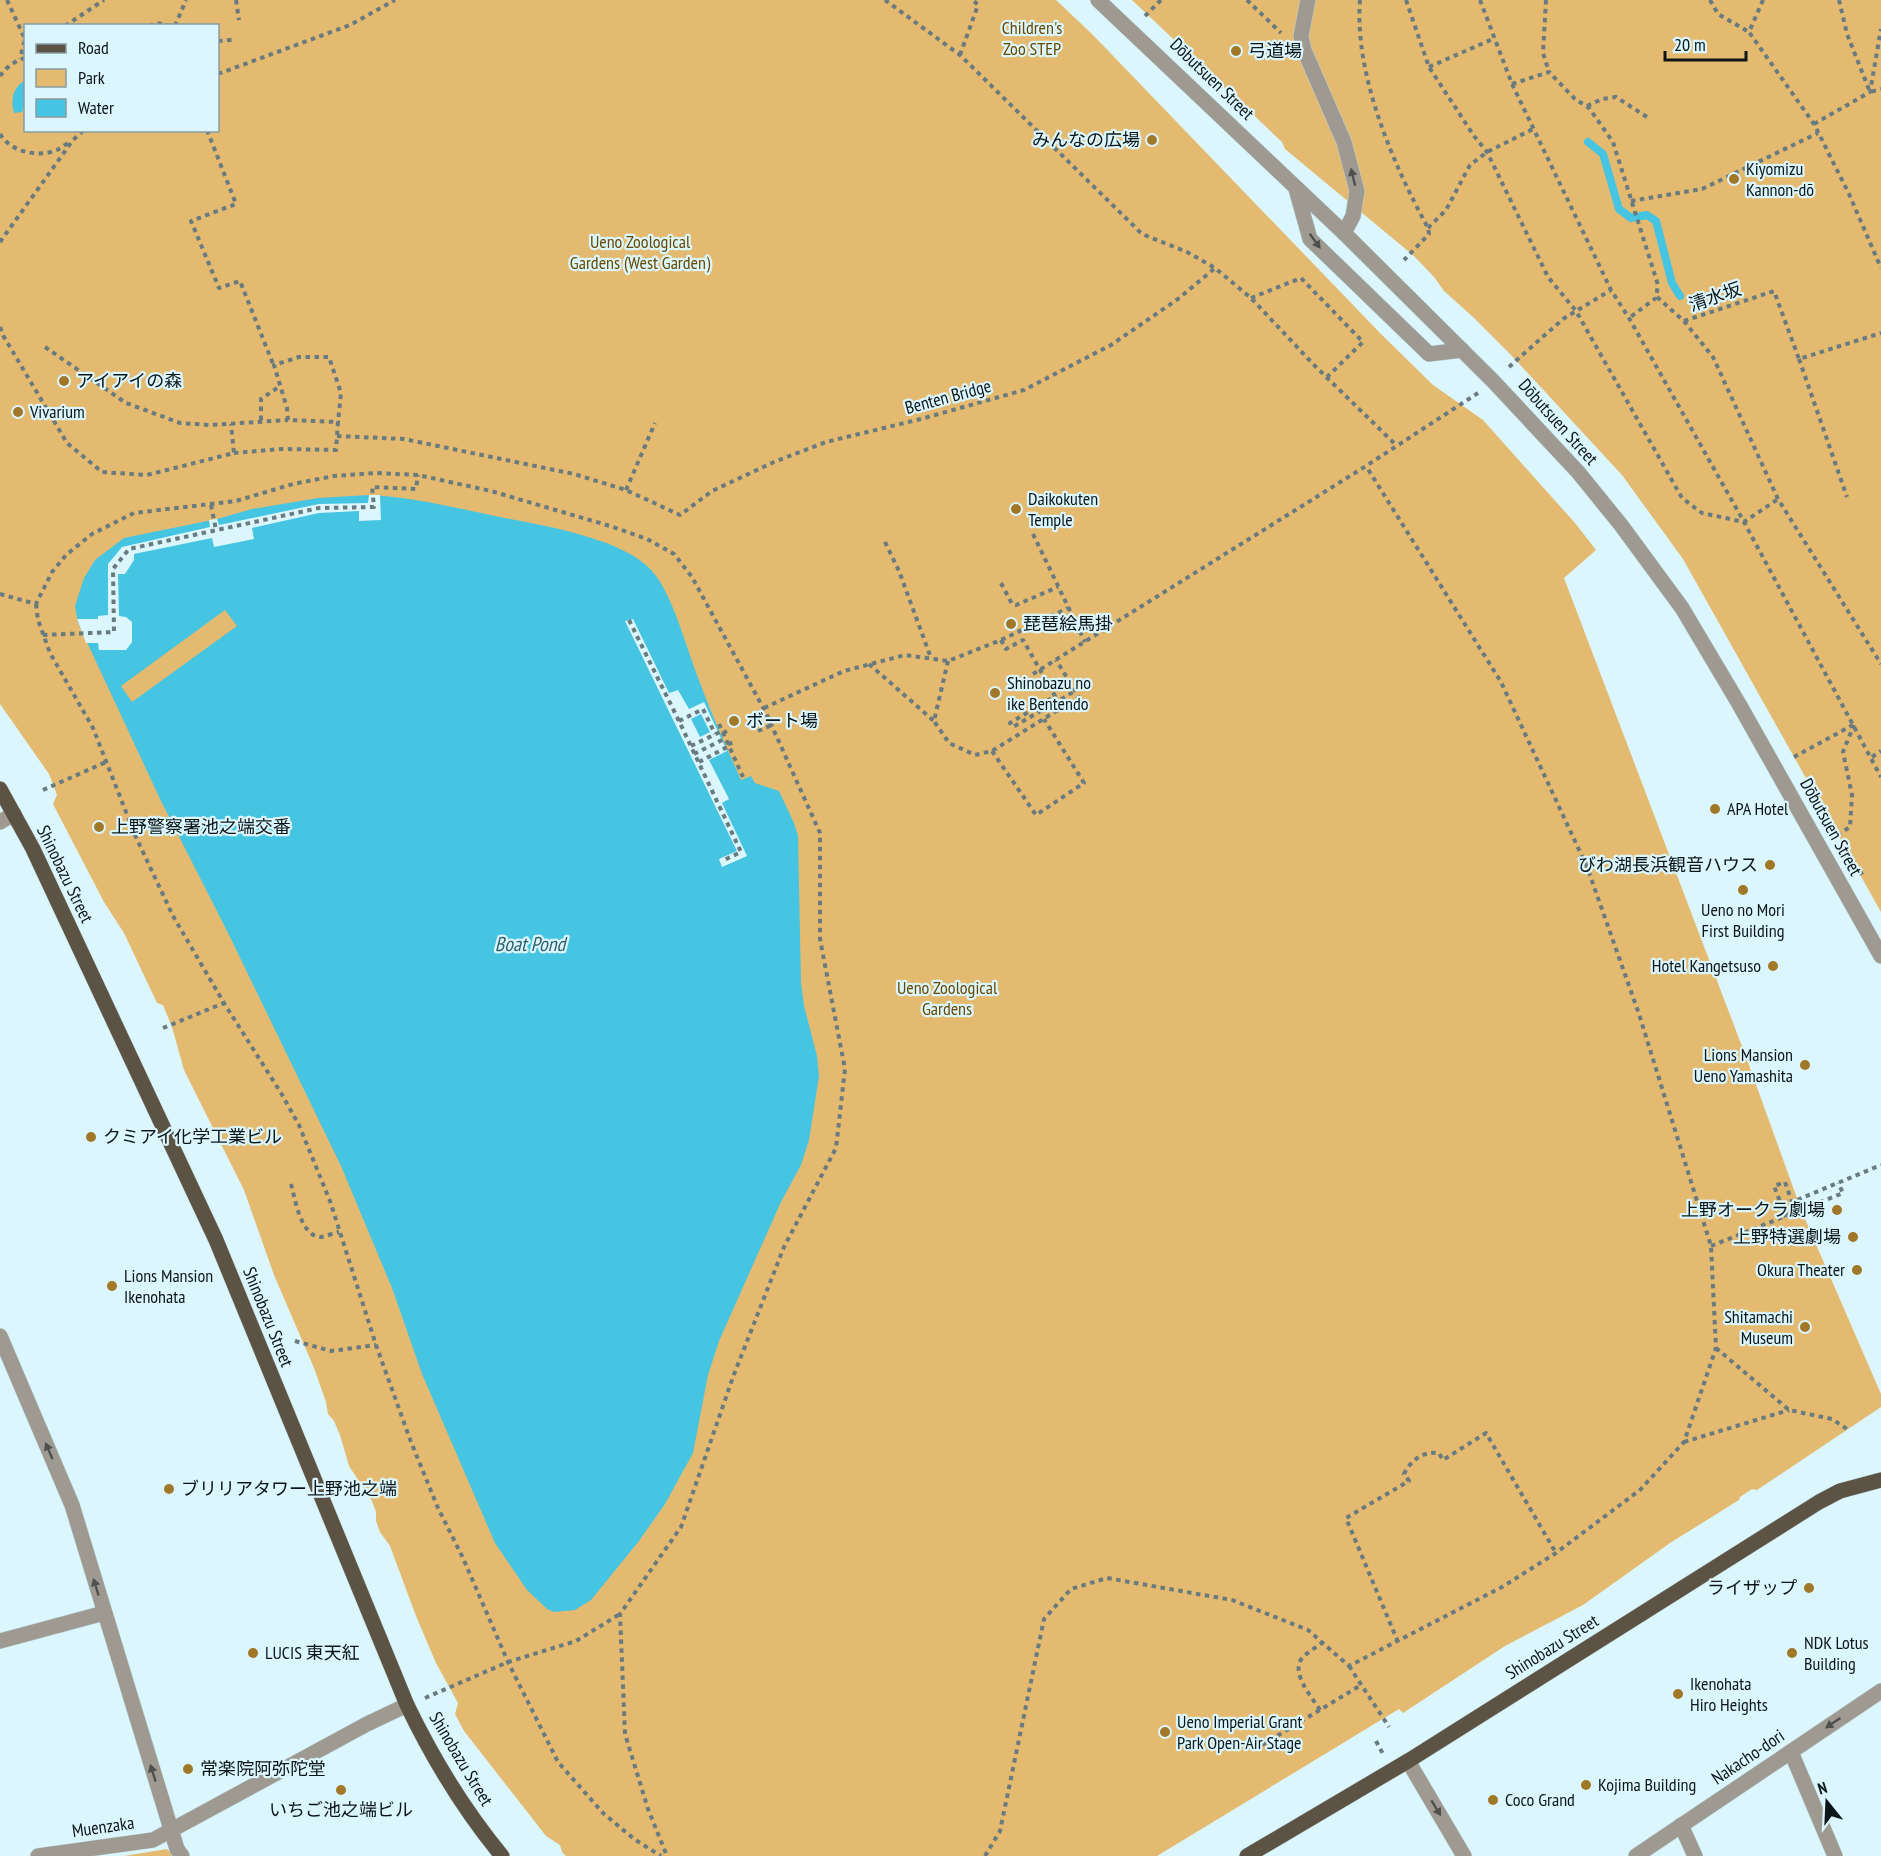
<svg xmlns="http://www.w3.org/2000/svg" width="1881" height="1856" font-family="'PT Sans Narrow','Noto Sans JP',sans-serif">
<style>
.green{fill:#e4ba70;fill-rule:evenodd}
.water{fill:#45c5e1;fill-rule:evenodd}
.pier{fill:#dbf6fd;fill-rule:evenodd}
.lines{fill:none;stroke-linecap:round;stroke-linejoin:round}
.stream{stroke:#45c5e1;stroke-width:8}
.minor-casing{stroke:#bad2d8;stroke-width:16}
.major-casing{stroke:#bad2d8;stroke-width:16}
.path{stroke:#697b7f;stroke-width:4;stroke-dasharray:4.5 4.5;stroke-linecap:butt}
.minor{stroke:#9f9a91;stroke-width:15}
.major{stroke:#5c5344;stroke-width:15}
.oneway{fill:#4e514e}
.poi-dot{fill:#a17827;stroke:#dbf6fd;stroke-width:2}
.labels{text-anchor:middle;stroke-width:4.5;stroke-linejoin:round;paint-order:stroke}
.park-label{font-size:18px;fill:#674801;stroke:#dbf6fd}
.poi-label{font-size:18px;fill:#0c1618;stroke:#dbf6fd;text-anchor:start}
.street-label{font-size:18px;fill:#0c1618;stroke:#dbf6fd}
.water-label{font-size:20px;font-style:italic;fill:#2c606c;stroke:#dbf6fd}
</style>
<rect width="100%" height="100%" fill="#dbf6fd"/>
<g class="green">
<path d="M0,0H1056L1092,34L1380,333L1433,385L1483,420L1575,523L1596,550L1564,578L1746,1057L1802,1212L1881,1394V1407L1757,1490L1752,1489L1740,1497L1739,1500L1670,1543L1583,1605L1505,1646L1403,1713L1399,1709L1157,1856H566L562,1852L560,1845L546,1836L464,1731L455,1714L458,1703L436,1663L416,1616L390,1546L380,1532L376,1521V1512L372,1501L349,1466L340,1435L334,1421L328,1414L326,1402L314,1368L274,1275L244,1190L184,1070L172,1027L163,1005L157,1003L124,933L104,902L53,804L57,795L49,774L0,704ZM26,26H218V130H26Z"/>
<path d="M1132,0H1881V912L1683,559L1622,475L1511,355L1473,317L1444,291L1434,277L1414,256L1285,149L1282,142Z"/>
<path d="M167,1849L173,1856H124Z"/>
</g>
<g class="water">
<path d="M25,80V103L22,112L14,113C10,99 13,88 25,80Z"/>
<path d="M369,495C411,497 453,507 495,516C538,525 622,537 652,571C672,593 686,646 697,675C710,711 726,746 741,780L751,776L755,783L779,791L794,823L798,836L801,983L804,1006L817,1056L819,1076L809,1140L801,1165L781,1202L719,1341L708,1375L693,1453L665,1504L639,1541L591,1600L575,1610L554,1612L547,1609L527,1590L495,1543L422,1374L392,1288L341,1166L230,937L161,801L78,623L75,606L84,578L95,560L124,538L217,519L252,509L318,498ZM225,610L237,626L132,702L121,686Z"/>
</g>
<g class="pier">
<path d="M369,495H380L381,520L359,521V511L319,513L252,528L254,539L214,547L212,538L134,554V560L125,574H118L119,616L126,617L132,622V642L126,650H99L98,643H86L77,619H98V616L108,615V564L122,547L210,527L209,520L217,519L219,525L319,504L368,503Z"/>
<path d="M633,619L669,693L678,690L689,709L704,702L727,751L709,760L729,799L722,803L747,856L722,867L719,859L737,851L625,621ZM701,714L710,732L700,737L691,719Z"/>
</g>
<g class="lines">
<path class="stream" d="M1588,142L1603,154L1619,209L1631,218L1647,215L1656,221L1672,283L1680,296"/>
<g class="minor-casing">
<g id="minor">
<path d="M1098,0L1344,233L1493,381L1578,472L1621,525L1682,608L1739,704L1881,956"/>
<path d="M1308,0L1301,36L1304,50L1344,142L1357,191L1353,216L1344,233"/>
<path d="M1296,189L1310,239L1429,354L1462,350"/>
<path d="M0,822L14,814"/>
<path d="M0,1336L72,1505L177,1849L182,1856"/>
<path d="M0,1641L104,1613"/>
<path d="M1791,1752L1835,1856"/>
<path d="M1408,1761L1464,1856"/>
<path d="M1681,1825L1695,1856"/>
<path d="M38,1856L153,1840L367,1724L407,1705"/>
<path d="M1636,1856L1881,1691"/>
</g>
</g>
<g class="major-casing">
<g id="major">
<path d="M0,789L33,849L216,1240L407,1705C433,1759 464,1810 502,1856"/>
<path d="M1247,1856L1408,1761L1819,1502L1840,1491L1881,1480"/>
</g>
</g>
<g class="path">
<path d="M7,0L25,39L20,59"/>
<path d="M236,0L239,20"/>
<path d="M885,0L960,55L1142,234L1187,252L1215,268L1251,298L1314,365L1397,446"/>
<path d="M1247,0L1281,33"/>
<path d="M1360,0C1354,74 1393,164 1428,228L1429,234L1404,260"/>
<path d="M1406,0L1429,67L1474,136L1487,152L1548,277L1576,311L1682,498L1702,513L1744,522L1778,499"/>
<path d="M1480,0L1512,84L1611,290L1629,318L1744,522L1881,777"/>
<path d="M1546,0L1543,53L1549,72"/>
<path d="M1710,0L1718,14L1749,32"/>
<path d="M1763,0L1749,32L1814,124L1849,194L1881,268"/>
<path d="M1839,0L1847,34L1870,92L1881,89"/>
<path d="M1145,16L1161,0"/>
<path d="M65,26L104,0"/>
<path d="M149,26L157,23L171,26"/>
<path d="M175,26L186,0"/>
<path d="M218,41L232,40"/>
<path d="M960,55L978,5L973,0"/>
<path d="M1429,67L1495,38"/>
<path d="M218,74L350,25L395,0"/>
<path d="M0,76C6,67 16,60 26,58"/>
<path d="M1512,84L1549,72L1575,99L1589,108L1613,142L1658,285L1656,298L1629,318"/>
<path d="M1587,106L1602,99L1616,97L1650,119"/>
<path d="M1814,124L1870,92L1881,29"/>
<path d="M207,130L236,204L191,221L219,288L240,281L273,364"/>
<path d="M0,134C11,152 38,158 57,150C61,148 65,145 69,142"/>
<path d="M1631,201L1702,189L1818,133"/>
<path d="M1428,228L1446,210L1470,165L1487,152L1533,129"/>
<path d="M0,242L73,140L84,130"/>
<path d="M1657,297L1684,321L1713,357L1778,499L1881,664"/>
<path d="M1251,298L1301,278L1363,342L1327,377"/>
<path d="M1684,321L1774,291L1799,359L1881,333"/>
<path d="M0,327L4,337L67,443L102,472L147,475L234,453L231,424"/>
<path d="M45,347L126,403L180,423L210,425L288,420"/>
<path d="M1799,359L1847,497"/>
<path d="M1509,367L1563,319L1611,290"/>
<path d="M261,420V399L280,386"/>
<path d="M337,436L404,439L574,474L626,490L680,515L712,491L774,462L826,442L921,419L1024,390L1111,345L1178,299L1215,268"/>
<path d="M234,453L281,449L336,450L338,422L288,420L287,408L274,365L299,357H329L341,393L338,422"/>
<path d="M626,490L655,423"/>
<path d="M211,505L216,530"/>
<path d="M1033,534L1085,642"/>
<path d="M885,542L899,571L931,658"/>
<path d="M1001,583L1012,604L1016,605L1058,587"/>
<path d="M0,594L36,604L52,572L66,555L92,534L134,513L236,501L293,484L334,476L376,473L418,475L491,491L610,526L647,539L674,554L692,577L766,713L820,833V939L845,1069L836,1148L784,1247L733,1377L681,1527L620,1614L625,1734L648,1809L667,1856"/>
<path d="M36,604L38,620L50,653L93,728L135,835L173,916L224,1003L281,1093L299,1125L330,1201L376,1345L411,1442L438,1508L463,1558L508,1662L558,1762L603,1813L634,1839L661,1856"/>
<path d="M629,620L679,721L741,852L722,861"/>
<path d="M43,635L114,632L113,569L129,549L319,508L374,507L372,487L416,489L418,475"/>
<path d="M1001,640L1006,649L1023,640L1055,696L1010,723L1013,727L1075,691"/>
<path d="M948,661L934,721L949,743L975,755L992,751L1079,697L1056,660"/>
<path d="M869,664L934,721"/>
<path d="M1033,674L1366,466L1478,393"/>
<path d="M764,708L844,671L905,655L948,661L1001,640L1068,608"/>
<path d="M752,720L766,713"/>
<path d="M679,721L703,709L715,734"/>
<path d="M719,724L743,777"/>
<path d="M758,731L772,725"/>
<path d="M723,733L729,730"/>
<path d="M728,744L735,742"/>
<path d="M691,746L722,731"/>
<path d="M992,751L1036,815L1084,783L1044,719"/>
<path d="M694,754L726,738"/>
<path d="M1794,757L1853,725"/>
<path d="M1872,757L1881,751"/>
<path d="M699,762L729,746"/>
<path d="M43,790L106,762"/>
<path d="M1837,835L1850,827L1852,795L1843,752L1854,725"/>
<path d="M1859,874L1867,870"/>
<path d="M163,1028L224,1003"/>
<path d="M291,1184C295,1198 300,1235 320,1237C325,1237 333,1233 339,1232"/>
<path d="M1786,1217L1774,1186L1785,1182L1792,1202L1881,1165"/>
<path d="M1711,1246L1843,1193L1838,1183"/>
<path d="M295,1341L331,1351L376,1345"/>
<path d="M1716,1348L1789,1410L1832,1419L1850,1431"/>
<path d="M1684,1442L1789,1410"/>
<path d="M1398,1642L1346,1518L1409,1481L1404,1474C1411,1460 1423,1451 1439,1453L1443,1460L1486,1433L1556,1553"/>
<path d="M1349,1666L1389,1727"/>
<path d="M425,1698L508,1662L576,1641L620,1614"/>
<path d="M1320,1710C1312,1697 1289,1672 1303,1657C1309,1651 1317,1647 1323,1642"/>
<path d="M1376,1741L1383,1754"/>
<path d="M1262,1745L1361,1685"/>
<path d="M985,1856L1000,1831L1044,1619L1071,1589L1107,1578L1232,1600L1308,1630L1349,1666L1502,1587L1556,1553L1640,1490L1684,1442L1716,1348L1711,1246L1639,1014L1587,867L1501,682L1366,466"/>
</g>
<use href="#minor" class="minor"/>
<use href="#major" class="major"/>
</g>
<defs><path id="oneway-solid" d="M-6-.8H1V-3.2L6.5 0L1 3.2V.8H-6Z" transform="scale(1.5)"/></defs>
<g class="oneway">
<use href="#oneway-solid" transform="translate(1353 177) rotate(-104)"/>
<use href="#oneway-solid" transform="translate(1315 241) rotate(54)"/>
<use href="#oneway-solid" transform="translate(49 1451) rotate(-113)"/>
<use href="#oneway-solid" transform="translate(96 1587) rotate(-107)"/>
<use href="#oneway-solid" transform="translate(1833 1723) rotate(146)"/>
<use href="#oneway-solid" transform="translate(153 1773) rotate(-107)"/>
<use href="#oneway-solid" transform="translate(1436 1808) rotate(59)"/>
</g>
<g class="poi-dot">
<circle cx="1236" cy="51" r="6"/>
<circle cx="1152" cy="140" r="6"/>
<circle cx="1734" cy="179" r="6"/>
<circle cx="64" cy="381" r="6"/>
<circle cx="18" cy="412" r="6"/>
<circle cx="1016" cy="509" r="6"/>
<circle cx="1011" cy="624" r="6"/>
<circle cx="995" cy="693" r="6"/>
<circle cx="734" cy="721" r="6"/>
<circle cx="1715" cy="809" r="6"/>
<circle cx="99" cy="827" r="6"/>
<circle cx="1770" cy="865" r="6"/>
<circle cx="1743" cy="890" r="6"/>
<circle cx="1773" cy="966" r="6"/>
<circle cx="1805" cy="1065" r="6"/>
<circle cx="91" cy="1137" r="6"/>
<circle cx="1837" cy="1210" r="6"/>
<circle cx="1853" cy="1237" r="6"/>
<circle cx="1857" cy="1270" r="6"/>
<circle cx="112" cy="1286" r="6"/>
<circle cx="1805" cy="1327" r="6"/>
<circle cx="169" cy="1489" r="6"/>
<circle cx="1809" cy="1588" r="6"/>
<circle cx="253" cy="1653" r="6"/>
<circle cx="1792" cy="1653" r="6"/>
<circle cx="1678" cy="1694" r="6"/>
<circle cx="1165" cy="1732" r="6"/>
<circle cx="188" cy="1769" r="6"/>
<circle cx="1586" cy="1785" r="6"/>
<circle cx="341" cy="1790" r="6"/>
<circle cx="1493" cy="1800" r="6"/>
</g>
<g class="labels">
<g class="park-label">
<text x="1032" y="34">Children's<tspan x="1032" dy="21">Zoo STEP</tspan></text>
<text x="640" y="248">Ueno Zoological<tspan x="640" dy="21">Gardens (West Garden)</tspan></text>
<text x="947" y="994">Ueno Zoological<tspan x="947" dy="21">Gardens</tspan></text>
</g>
<g class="poi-label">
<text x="1248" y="57">弓道場</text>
<text x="1140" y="146" text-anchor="end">みんなの広場</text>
<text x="1746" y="175">Kiyomizu<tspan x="1746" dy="21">Kannon-dō</tspan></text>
<text x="76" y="387">アイアイの森</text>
<text x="30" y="418">Vivarium</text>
<text x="1028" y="505">Daikokuten<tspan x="1028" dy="21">Temple</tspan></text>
<text x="1023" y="630">琵琶絵馬掛</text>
<text x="1007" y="689">Shinobazu no<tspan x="1007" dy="21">ike Bentendo</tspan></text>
<text x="746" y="727">ボート場</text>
<text x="1727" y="815">APA Hotel</text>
<text x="111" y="833">上野警察署池之端交番</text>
<text x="1758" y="871" text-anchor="end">びわ湖長浜観音ハウス</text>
<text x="1743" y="916" text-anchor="middle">Ueno no Mori<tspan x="1743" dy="21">First Building</tspan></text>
<text x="1761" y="972" text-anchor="end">Hotel Kangetsuso</text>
<text x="1793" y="1061" text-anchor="end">Lions Mansion<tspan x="1793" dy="21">Ueno Yamashita</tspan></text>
<text x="103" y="1143">クミアイ化学工業ビル</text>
<text x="1825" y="1216" text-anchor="end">上野オークラ劇場</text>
<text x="1841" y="1243" text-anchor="end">上野特選劇場</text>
<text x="1845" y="1276" text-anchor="end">Okura Theater</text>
<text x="124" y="1282">Lions Mansion<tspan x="124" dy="21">Ikenohata</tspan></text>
<text x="1793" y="1323" text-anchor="end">Shitamachi<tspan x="1793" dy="21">Museum</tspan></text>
<text x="181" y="1495">ブリリアタワー上野池之端</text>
<text x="1797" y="1594" text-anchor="end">ライザップ</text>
<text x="1804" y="1649">NDK Lotus<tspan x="1804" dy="21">Building</tspan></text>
<text x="265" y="1659">LUCIS 東天紅</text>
<text x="1690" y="1690">Ikenohata<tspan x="1690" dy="21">Hiro Heights</tspan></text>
<text x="1177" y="1728">Ueno Imperial Grant<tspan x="1177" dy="21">Park Open-Air Stage</tspan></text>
<text x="200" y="1775">常楽院阿弥陀堂</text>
<text x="1598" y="1791">Kojima Building</text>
<text x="1505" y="1806">Coco Grand</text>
<text x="341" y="1816" text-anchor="middle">いちご池之端ビル</text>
</g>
<g class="street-label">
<text transform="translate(1212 79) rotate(44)" y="6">Dōbutsuen Street</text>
<text transform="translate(1715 297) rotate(-19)" y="6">清水坂</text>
<text transform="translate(948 397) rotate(-15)" y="6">Benten Bridge</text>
<text transform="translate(1558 422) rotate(48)" y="6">Dōbutsuen Street</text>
<text transform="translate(1831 827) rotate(61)" y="6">Dōbutsuen Street</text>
<text transform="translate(65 874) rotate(64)" y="6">Shinobazu Street</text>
<text transform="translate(268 1317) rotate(68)" y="6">Shinobazu Street</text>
<text transform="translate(1552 1647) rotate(-32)" y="6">Shinobazu Street</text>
<text transform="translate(1748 1757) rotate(-34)" y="6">Nakacho-dori</text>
<text transform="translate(461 1759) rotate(59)" y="6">Shinobazu Street</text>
<text transform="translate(103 1827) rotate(-8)" y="6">Muenzaka</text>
</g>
<g class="water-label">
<text x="530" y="951">Boat Pond</text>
</g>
</g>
<rect x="24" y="24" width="195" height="108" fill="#dbf6fd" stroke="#889ca1" stroke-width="1.5"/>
<rect x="36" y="44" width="30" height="9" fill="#5c5344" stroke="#889ca1" stroke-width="1.5"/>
<text x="78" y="54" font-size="18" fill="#0c1618">Road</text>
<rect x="36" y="69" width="30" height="18" fill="#e4ba70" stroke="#889ca1" stroke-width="1.5"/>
<text x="78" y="84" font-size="18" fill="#0c1618">Park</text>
<rect x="36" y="99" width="30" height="18" fill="#45c5e1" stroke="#889ca1" stroke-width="1.5"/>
<text x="78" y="114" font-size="18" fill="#0c1618">Water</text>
<g transform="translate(1827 1802) rotate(342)" stroke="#dbf6fd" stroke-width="4.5" paint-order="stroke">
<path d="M0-4.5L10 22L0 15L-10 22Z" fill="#0c1618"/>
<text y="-9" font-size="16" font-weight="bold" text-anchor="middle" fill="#0c1618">N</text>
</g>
<path d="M1665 51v9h81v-9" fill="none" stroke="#0c1618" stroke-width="3"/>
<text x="1674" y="51" font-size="18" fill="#0c1618" stroke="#dbf6fd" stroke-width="4.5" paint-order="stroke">20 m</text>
</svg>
